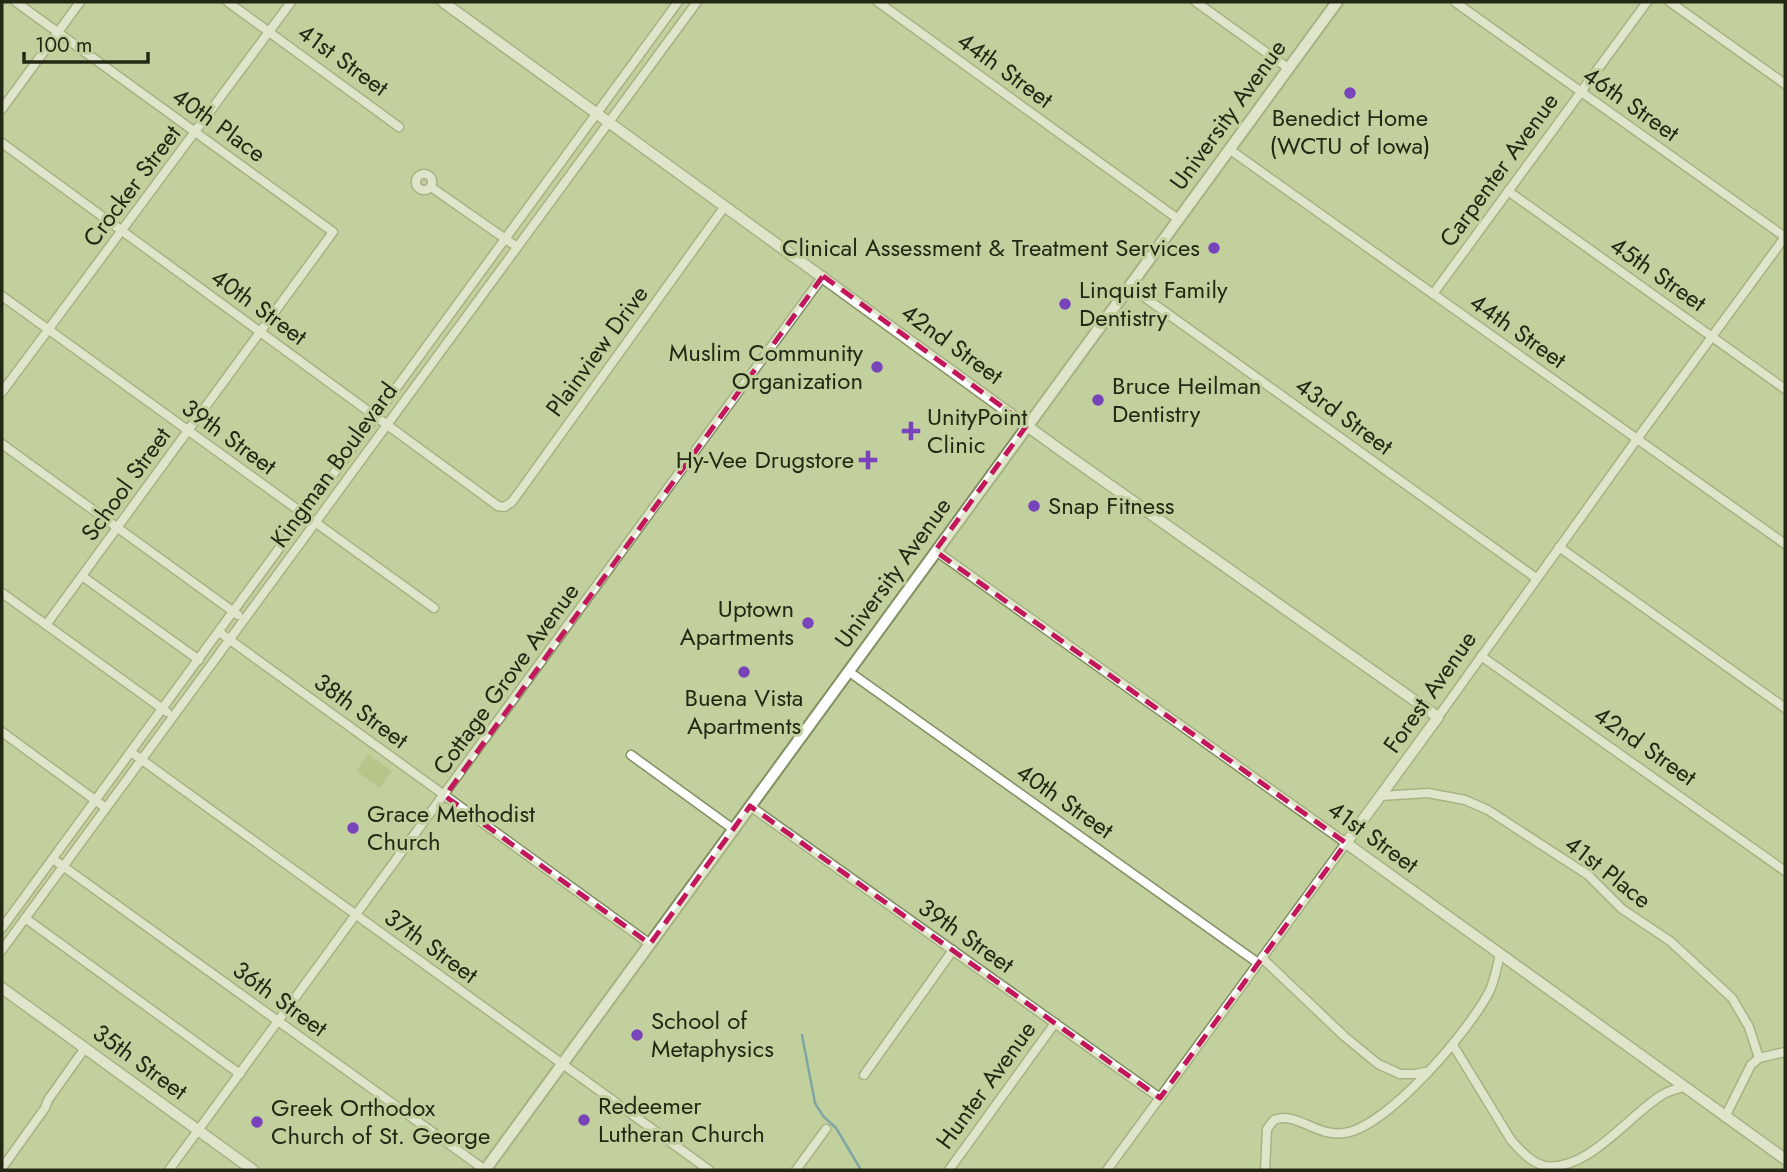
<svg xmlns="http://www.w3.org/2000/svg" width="1787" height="1172" font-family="Jost,sans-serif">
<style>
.green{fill:#a7ba72}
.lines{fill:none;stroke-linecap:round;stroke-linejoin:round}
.stream{stroke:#2e77a7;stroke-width:2.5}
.minor-casing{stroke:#838f60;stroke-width:11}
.tertiary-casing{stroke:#838f60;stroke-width:13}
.secondary-casing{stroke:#838f60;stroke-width:14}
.minor{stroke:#fff;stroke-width:8}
.tertiary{stroke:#fff;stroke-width:10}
.secondary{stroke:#fff;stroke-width:10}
.marked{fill:none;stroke:#c2185b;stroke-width:5;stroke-dasharray:14 9;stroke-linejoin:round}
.poi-dot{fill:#7943bb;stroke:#c2d09e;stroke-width:2.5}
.labels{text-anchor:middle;stroke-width:6;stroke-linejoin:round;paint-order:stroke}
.street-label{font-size:24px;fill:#232814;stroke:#c2d09e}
.poi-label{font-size:24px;fill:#232814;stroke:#c2d09e;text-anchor:start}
</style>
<rect width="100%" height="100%" fill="#c2d09e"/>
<path class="green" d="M368,754L392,771L380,788L356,771Z"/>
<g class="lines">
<path class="stream" d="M802,1035L815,1103L823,1116L836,1128L861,1170"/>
<g class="minor-casing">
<g id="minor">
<path d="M16,2L333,232L46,625"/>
<path d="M228,2L399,127"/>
<path d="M878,2L1178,219"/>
<path d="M1196,2L1288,68"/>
<path d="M1455,2L1785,237"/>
<path d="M1670,2L1785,84"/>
<path d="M2,109L80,2"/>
<path d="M2,143L498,506L504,507L512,502L725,206"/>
<path d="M1229,149L1785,544"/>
<circle cx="424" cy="182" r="8"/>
<path d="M431,187L517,247"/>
<path d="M1508,191L1785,389"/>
<path d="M1129,286L1536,578"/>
<path d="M1433,294L1647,2"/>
<path d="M2,296L434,608"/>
<path d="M2,392L291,2"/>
<path d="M2,444L238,615"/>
<path d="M1559,547L1785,708"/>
<path d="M936,551L1346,843L1107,1170"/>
<path d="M82,576L199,660"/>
<path d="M2,593L167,712"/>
<path d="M219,632L650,944"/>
<path d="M1481,656L1785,871"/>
<path d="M848,671L1258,963"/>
<path d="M1438,717L1637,439L1785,237"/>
<path d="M2,732L106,808"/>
<path d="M131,752L709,1170"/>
<path d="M631,755L733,829"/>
<path d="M1380,796L1428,793L1465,800L1488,810L1588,875L1622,909L1670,941L1732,998L1749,1027L1759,1058"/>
<path d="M750,806L1160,1098"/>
<path d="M53,859L485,1170"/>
<path d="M25,918L240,1074"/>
<path d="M2,928L678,2"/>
<path d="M2,950L697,2"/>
<path d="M1262,958L1344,1036L1378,1064L1400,1074H1416L1425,1072"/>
<path d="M1453,1045L1511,1140C1520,1150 1531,1163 1545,1166C1588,1172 1630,1114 1662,1095C1668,1091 1676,1089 1683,1087"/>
<path d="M864,1075L953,950"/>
<path d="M1725,1117L1751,1065L1759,1058L1785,1052"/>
<path d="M2,1168L45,1108L48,1100L85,1048"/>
<path d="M169,1170L823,276"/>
<path d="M796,1170L826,1129"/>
<path d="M949,1170L1055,1023"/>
<path d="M1265,1170L1267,1129L1274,1120C1296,1111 1316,1137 1344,1133C1387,1128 1471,1029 1490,990C1495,979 1497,966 1500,954"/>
</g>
</g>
<g class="tertiary-casing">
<g id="tertiary">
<path d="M443,2L1063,452L1438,717L1346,843L1785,1159"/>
<path d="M2,988L253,1170"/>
</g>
</g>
<g class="secondary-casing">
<path id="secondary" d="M485,1170L1337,2"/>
</g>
<use href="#minor" class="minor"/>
<use href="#tertiary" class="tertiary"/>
<use href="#secondary" class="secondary"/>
</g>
<path d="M0 0H1787V1172H0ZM823,276L1027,425L935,551L1346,843L1160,1098L750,806L650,944L445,796Z" fill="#c2d09e" fill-opacity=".55" fill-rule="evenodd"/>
<path class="marked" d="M823,276L1027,425L935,551L1346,843L1160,1098L750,806L650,944L445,796Z"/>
<g class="poi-dot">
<circle cx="1350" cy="93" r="7"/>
<circle cx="1214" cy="248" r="7"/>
<circle cx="1065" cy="304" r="7"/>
<circle cx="877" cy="367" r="7"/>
<circle cx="1098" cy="400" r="7"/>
<path d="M907.5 420.5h7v7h7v7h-7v7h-7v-7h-7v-7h7z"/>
<path d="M864.5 449.5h7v7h7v7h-7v7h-7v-7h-7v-7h7z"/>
<circle cx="1034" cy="506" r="7"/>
<circle cx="808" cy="623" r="7"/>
<circle cx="744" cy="672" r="7"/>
<circle cx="353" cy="828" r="7"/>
<circle cx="637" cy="1035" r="7"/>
<circle cx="584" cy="1120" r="7"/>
<circle cx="257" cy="1122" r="7"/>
</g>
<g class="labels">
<g class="street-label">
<text transform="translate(343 60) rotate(36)" y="8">41st Street</text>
<text transform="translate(1005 70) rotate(36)" y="8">44th Street</text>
<text transform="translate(1631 104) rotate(35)" y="8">46th Street</text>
<text transform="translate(1228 115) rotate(-54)" y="8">University Avenue</text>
<text transform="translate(219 125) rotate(36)" y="8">40th Place</text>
<text transform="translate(1499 170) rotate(-54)" y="8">Carpenter Avenue</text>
<text transform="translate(132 186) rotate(-53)" y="8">Crocker Street</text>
<text transform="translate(1658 274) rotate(35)" y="8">45th Street</text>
<text transform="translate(259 307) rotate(36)" y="8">40th Street</text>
<text transform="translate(1518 331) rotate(35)" y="8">44th Street</text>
<text transform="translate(952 344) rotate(36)" y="8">42nd Street</text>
<text transform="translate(597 351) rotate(-54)" y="8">Plainview Drive</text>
<text transform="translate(1344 416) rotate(36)" y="8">43rd Street</text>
<text transform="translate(229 437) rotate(36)" y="8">39th Street</text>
<text transform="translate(334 465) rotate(-54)" y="8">Kingman Boulevard</text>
<text transform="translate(126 484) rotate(-54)" y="8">School Street</text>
<text transform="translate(893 573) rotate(-54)" y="8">University Avenue</text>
<text transform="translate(506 679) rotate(-54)" y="8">Cottage Grove Avenue</text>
<text transform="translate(1430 692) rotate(-55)" y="8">Forest Avenue</text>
<text transform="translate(361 711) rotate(36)" y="8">38th Street</text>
<text transform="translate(1645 746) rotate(35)" y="8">42nd Street</text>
<text transform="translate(1065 801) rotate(35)" y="8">40th Street</text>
<text transform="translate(1373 837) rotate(36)" y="8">41st Street</text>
<text transform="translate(1608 872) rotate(38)" y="8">41st Place</text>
<text transform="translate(966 936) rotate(35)" y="8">39th Street</text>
<text transform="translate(431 946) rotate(36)" y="8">37th Street</text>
<text transform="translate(280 999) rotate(36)" y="8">36th Street</text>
<text transform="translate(140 1062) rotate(36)" y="8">35th Street</text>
<text transform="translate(986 1085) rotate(-54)" y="8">Hunter Avenue</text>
</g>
<g class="poi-label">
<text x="1350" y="126" text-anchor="middle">Benedict Home<tspan x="1350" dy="28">(WCTU of Iowa)</tspan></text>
<text x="1200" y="256" text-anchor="end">Clinical Assessment &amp; Treatment Services</text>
<text x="1079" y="298">Linquist Family<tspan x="1079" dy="28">Dentistry</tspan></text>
<text x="863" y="361" text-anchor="end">Muslim Community<tspan x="863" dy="28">Organization</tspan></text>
<text x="1112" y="394">Bruce Heilman<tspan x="1112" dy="28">Dentistry</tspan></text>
<text x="927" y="425">UnityPoint<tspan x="927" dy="28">Clinic</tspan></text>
<text x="854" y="468" text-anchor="end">Hy-Vee Drugstore</text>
<text x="1048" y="514">Snap Fitness</text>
<text x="794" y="617" text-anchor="end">Uptown<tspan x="794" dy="28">Apartments</tspan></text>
<text x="744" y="706" text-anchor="middle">Buena Vista<tspan x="744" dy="28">Apartments</tspan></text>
<text x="367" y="822">Grace Methodist<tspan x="367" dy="28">Church</tspan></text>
<text x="651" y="1029">School of<tspan x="651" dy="28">Metaphysics</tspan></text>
<text x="598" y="1114">Redeemer<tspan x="598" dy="28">Lutheran Church</tspan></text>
<text x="271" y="1116">Greek Orthodox<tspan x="271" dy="28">Church of St. George</tspan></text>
</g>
</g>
<rect width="1787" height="1172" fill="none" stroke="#232814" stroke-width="7"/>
<path d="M24 52v10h124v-10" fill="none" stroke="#232814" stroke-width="3.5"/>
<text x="35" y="52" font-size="21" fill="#232814" stroke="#c2d09e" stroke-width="5" paint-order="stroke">100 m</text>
</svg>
